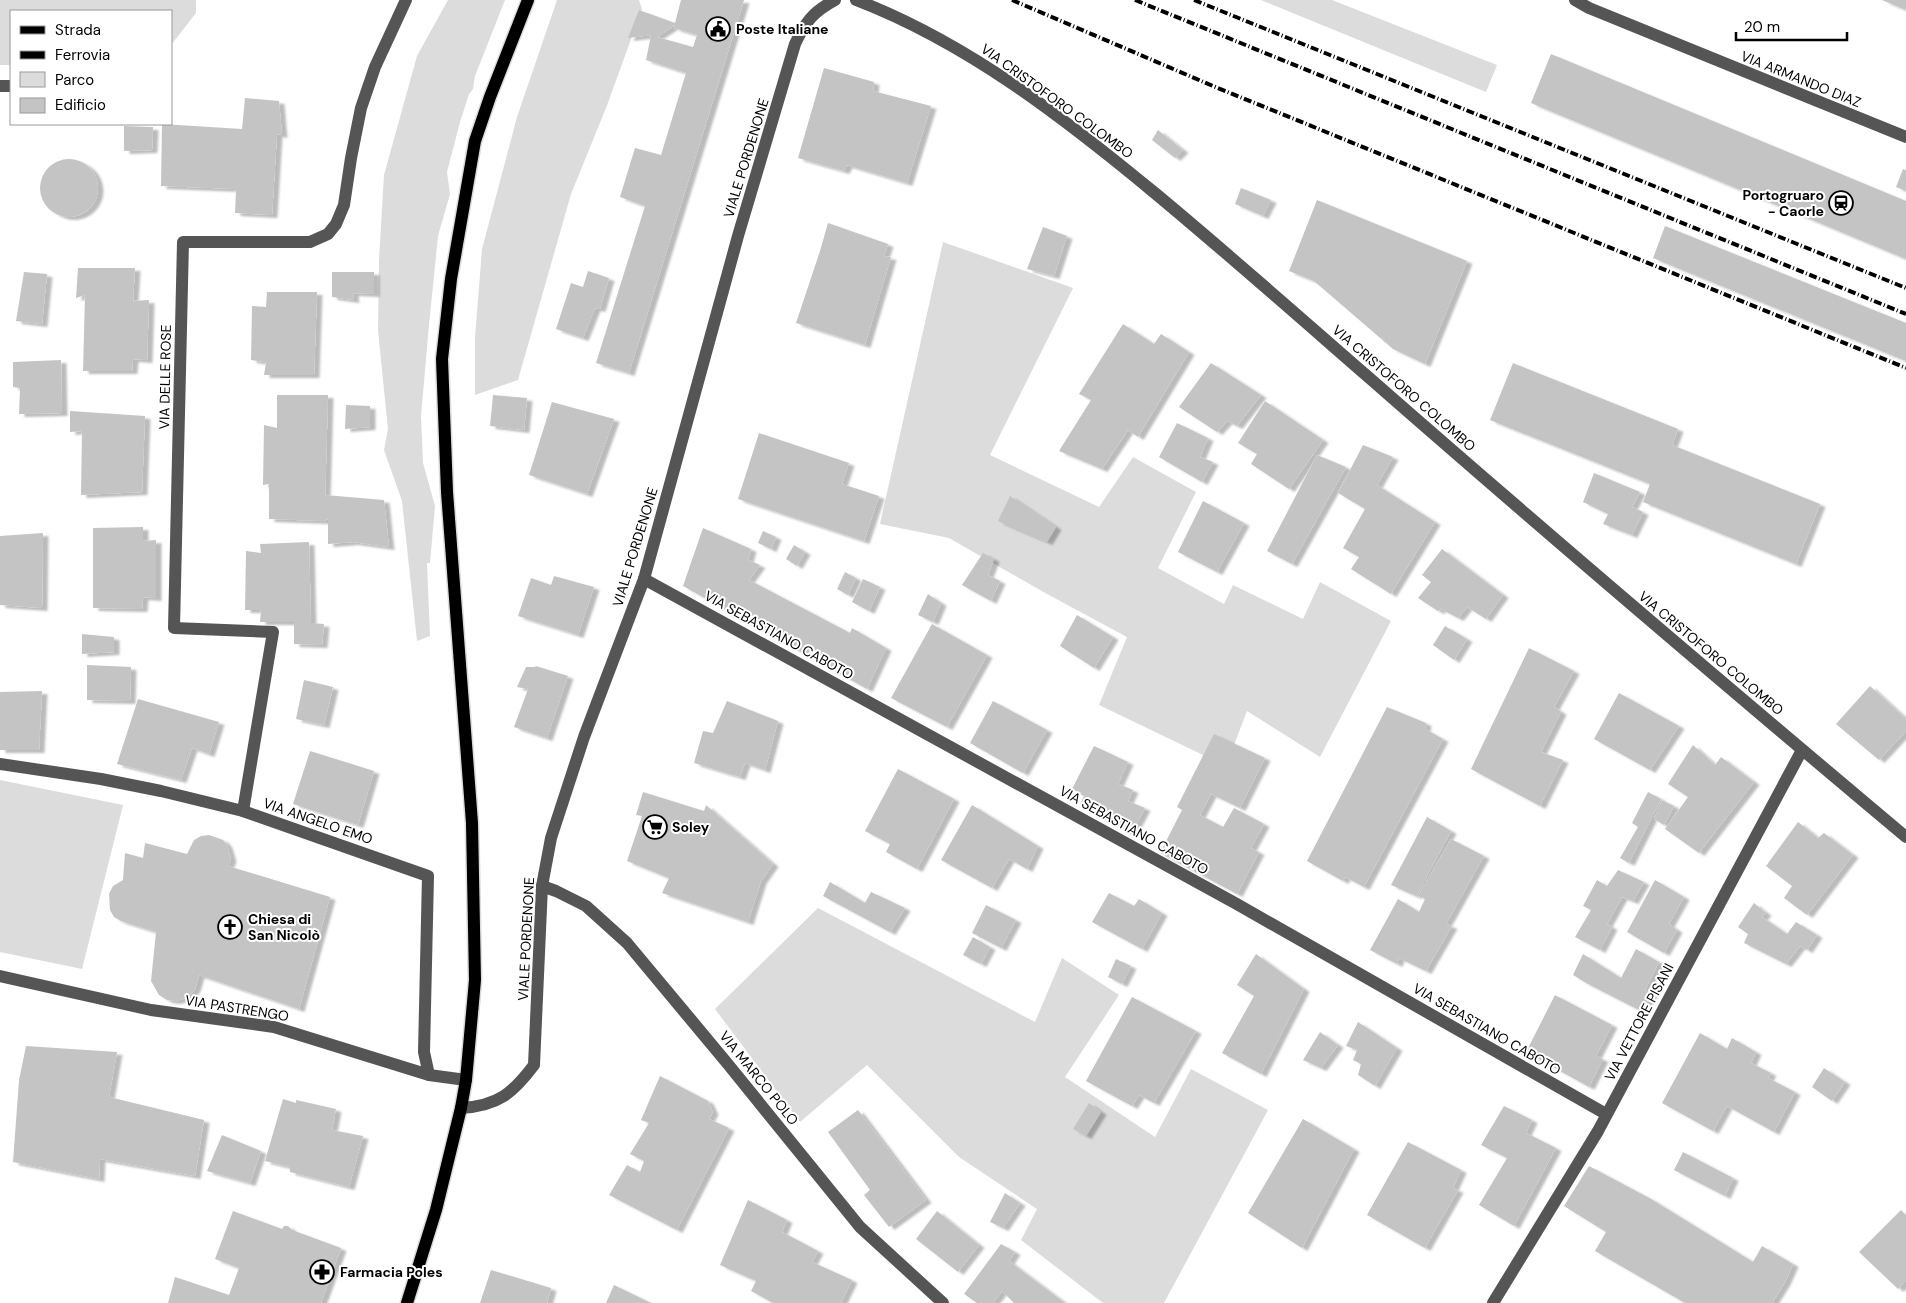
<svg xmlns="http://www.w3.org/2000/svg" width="1906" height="1303" font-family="'DM Sans',sans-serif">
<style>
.green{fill:#dcdcdc}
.building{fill:#c4c4c4;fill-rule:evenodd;filter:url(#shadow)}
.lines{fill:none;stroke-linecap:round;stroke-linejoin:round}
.major-casing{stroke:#dbdbdb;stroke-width:15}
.minor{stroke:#555;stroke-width:12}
.major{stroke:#000;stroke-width:12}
.rail{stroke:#000;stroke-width:4;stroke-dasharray:8 2.5 1 2.5;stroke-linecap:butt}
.labels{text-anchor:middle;stroke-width:4;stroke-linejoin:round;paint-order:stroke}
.poi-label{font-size:14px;font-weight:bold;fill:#000;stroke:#fff;text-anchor:start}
.street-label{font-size:14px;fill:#000;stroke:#fff}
</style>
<defs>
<filter id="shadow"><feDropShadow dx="5.5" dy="3" stdDeviation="1" flood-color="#0004"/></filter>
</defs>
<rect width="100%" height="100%" fill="#fff"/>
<g class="green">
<path d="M0,0H196V13L171,45V11H11V65H0Z"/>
<path d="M448,0H505L475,76L473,89L469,94L460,122L447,172L450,194L438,236L429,325L421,416L423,463L435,506L430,563H427L430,636L417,641L402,501L384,450L388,429L378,331L379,260L384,175L417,56Z"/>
<path d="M557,0H639L642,9L606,108L571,194L518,380L475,395V338L482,249L517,117Z"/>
<path d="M1261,0H1332L1497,65L1486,92Z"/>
<path d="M943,242L1073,288L990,455L1099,507L1133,457L1196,492L1158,568L1224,604L1233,585L1303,619L1320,582L1391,621L1320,757L1247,711L1226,766L1099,705L1127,637L1047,594L949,538L880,524Z"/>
<path d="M0,780L123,805L82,969L0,952Z"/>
<path d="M818,908L1035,1022L1062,958L1119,995L1065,1077L1155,1137L1191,1069L1268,1110L1164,1303H1103L1021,1240L1037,1209L959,1157L867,1065L800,1122L715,1009Z"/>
</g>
<g class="building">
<path d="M681,0H744L629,373L596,363L645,206L620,197L635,148L661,155L686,73L646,60L651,35L628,38L639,10L675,23ZM675,25L674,28L697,35L693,47L657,37Z"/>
<path d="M1882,0H1906V10Z"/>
<path d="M1551,54L1906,201V259L1531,103Z"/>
<path d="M824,68L874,82L873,91L931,106L907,183L847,165L844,171L798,158Z"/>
<path d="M245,98L279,101L282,135L277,134L272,215L235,213L236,189L161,186L162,124L242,129Z"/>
<path d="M124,126L153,127L152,150L124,151Z"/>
<path d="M1158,130L1183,150L1175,158L1152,140Z"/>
<circle cx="69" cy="188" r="29"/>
<path d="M1903,169L1906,170V191L1896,187Z"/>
<path d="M1241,188L1271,200L1263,216L1235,204Z"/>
<path d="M1317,200L1467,261L1425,364L1393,349L1314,281L1289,271Z"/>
<path d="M828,223L888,244L884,256L891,257L865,345L796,323L820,251Z"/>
<path d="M1665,226L1906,323V361L1653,258Z"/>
<path d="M1043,227L1067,236L1054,276L1027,269Z"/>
<path d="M78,268H135L133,301L149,300L147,360L133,359L132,371H83L85,295L76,298Z"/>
<path d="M588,271L609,278L600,309L595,308L583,338L556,329L571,283L583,287Z"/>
<path d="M24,272L47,274L42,324L16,321Z"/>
<path d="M332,272H374V294L353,293L354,300L332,297Z"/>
<path d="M267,292H317L314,375H264L266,362L251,360L252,306L266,307Z"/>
<path d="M1123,324L1154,344L1161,334L1189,352L1138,437L1128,430L1102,469L1059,451L1091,400L1079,394Z"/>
<path d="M61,360L62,413L19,414L20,388L13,387V362Z"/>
<path d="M1211,363L1261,395L1237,426L1227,421L1217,432L1179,407Z"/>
<path d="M1513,363L1678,429L1672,445L1820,504L1796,564L1643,502L1650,484L1490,420Z"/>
<path d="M277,395H328L325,500V495L384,500L389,547L353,542L328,544V519L324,521L269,519V484L263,485L264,425L277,428Z"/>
<path d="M493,395L527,398L524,430L490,426Z"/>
<path d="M1265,401L1323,440L1289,489L1251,464L1257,454L1238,443Z"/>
<path d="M552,402L614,419L587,494L529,475Z"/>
<path d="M346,405L370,406V427L345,429Z"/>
<path d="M70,411L145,416L142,492L81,495L82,431L70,432Z"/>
<path d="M1177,423L1208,438L1200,457L1213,462L1202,482L1159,457Z"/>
<path d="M759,433L849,463L842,484L879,496L864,541L738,499Z"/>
<path d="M1363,445L1393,457L1377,485L1435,522L1391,594L1351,569L1359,557L1343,548L1365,509L1338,493Z"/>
<path d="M1317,455L1346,467L1292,564L1267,551Z"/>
<path d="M1594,473L1640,492L1632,507L1643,512L1632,535L1603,524L1608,514L1583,502Z"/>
<path d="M1010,496L1056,527L1047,542L998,521Z"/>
<path d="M1203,501L1244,523L1217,572L1178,552Z"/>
<path d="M143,527V541L156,540V598L143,597L142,609L93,608V528Z"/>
<path d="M703,528L751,549L748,560L760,565L749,580L850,633L852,628L886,648L867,689L683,586Z"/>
<path d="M763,531L776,537L771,549L758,543Z"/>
<path d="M43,533L42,608L0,605V536Z"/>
<path d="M309,542L311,623L324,624L322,645L294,644V622H260L261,610H245L246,551L261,553L260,544Z"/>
<path d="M794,545L805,552L797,566L786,559Z"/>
<path d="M1442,549L1503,595L1486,619L1467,607L1458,618L1441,609L1438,611L1418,598L1431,582L1422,575Z"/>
<path d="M983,553L994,559L988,575L1000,581L991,601L962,585Z"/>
<path d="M845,572L856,578L848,595L837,589Z"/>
<path d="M554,576L594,587L578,635L518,616L531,578L551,585Z"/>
<path d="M863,579L880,587L869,611L852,602Z"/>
<path d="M928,594L941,603L933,622L918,615Z"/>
<path d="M1077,615L1113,637L1094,668L1060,646Z"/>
<path d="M932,624L987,655L947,727L891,698Z"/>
<path d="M1445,626L1467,639L1454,660L1433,645Z"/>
<path d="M82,634L114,637V652L82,654Z"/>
<path d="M1529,648L1574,671L1554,707L1561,712L1541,752L1563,760L1540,806L1471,769Z"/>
<path d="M87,665L131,667L130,701L87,700Z"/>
<path d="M536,666L568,676L547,738L514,727L528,689L517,687L526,667H535Z"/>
<path d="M304,680L333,687L324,725L296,719Z"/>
<path d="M1870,686L1906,719V731L1879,760L1836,724Z"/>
<path d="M42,691L39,750H0V692Z"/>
<path d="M1619,693L1679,726L1650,770L1594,739Z"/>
<path d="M138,699L219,722L209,754L192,748L181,780L117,764Z"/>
<path d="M727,701L778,721L765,770L745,763L740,777L694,763L703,731L713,733Z"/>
<path d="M993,701L1047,730L1023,773L970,743Z"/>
<path d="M1387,707L1426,723L1425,729L1443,739L1364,887L1345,877L1343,881L1307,861Z"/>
<path d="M1214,734L1265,758L1240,808L1211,794L1200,815L1223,827L1234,808L1264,824L1251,848L1259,852L1237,894L1160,853L1182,810L1177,807Z"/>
<path d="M1693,745L1715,765L1721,757L1754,782L1699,853L1665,829L1688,797L1668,784Z"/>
<path d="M1094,746L1128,762L1118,784L1133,790L1128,801L1145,808L1131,834L1080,804L1084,796L1072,789Z"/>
<path d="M310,751L374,771L358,825L293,804Z"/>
<path d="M898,769L954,799L917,869L886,852L890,844L865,831Z"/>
<path d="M643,792L704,811L706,805L773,864L761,881L748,922L662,893L669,878L627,861L642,816L636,815Z"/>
<path d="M1648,792L1661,799L1629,863L1620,858L1638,827L1632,823Z"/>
<path d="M1662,800L1674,806L1664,825L1654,819Z"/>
<path d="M972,805L1038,846L1027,869L1009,859L992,888L941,860Z"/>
<path d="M1427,817L1451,831L1416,896L1391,885Z"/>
<path d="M1798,822L1818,838L1824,833L1853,855L1807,915L1784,898L1792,886L1766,866Z"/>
<path d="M209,835L223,840L227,845L231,859L228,866L330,897L299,1009L199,975L195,989L190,995L183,999L175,1001L167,1000L159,995L151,981L156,932L121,921L114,917L110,910L109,894L113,886L123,880L125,853L143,858L145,843L187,854L194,840L201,836Z"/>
<path d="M1451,839L1484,856L1446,924L1452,926L1426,971L1399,958L1397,964L1370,950L1398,899L1419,912L1425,899L1418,896Z"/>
<path d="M1618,870L1644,882L1633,901L1622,897L1607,924L1612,927L1600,950L1575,937L1591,910L1583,906L1597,880L1607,886Z"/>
<path d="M1655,880L1684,897L1669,924L1677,930L1664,953L1627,932Z"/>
<path d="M830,882L865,903L871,892L905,908L890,932L823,896Z"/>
<path d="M1109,893L1134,906L1139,899L1162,913L1142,949L1092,922Z"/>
<path d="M1754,903L1766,913L1762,917L1787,934L1796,922L1817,935L1807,950L1800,946L1786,964L1744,943L1748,934L1738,927Z"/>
<path d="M986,905L1016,920L1001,948L972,933Z"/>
<path d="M973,937L990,947L981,964L963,955Z"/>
<path d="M1636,949L1659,962L1645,990L1652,994L1641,1011L1588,984L1573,975L1583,954L1621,978Z"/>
<path d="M1256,954L1304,989L1261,1074L1222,1053L1254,996L1237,985Z"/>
<path d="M1116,959L1131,966L1122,984L1108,977Z"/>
<path d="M1555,995L1612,1025L1596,1056L1603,1059L1589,1087L1526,1052Z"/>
<path d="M1132,997L1196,1031L1154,1103L1139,1095L1132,1106L1086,1081Z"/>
<path d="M1358,1022L1397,1048L1375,1086L1358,1075L1361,1064L1353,1060L1357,1050L1346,1046Z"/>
<path d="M1320,1032L1338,1045L1321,1068L1303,1060Z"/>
<path d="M1700,1033L1727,1049L1732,1038L1756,1052L1751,1063L1771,1073L1768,1078L1795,1092L1774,1132L1727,1106L1713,1131L1662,1103Z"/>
<path d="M26,1046L117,1052L109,1097L204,1120L195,1176L100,1159L99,1179L13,1162L19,1080Z"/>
<path d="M1824,1068L1845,1082L1832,1101L1812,1087Z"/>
<path d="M660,1076L708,1101L713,1112L709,1119L729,1128L677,1230L609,1195L627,1165L640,1172L644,1161L630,1154L649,1123L641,1120Z"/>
<path d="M283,1099L296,1103V1100L336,1109L332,1130L363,1136L349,1187L290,1172V1167L265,1161Z"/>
<path d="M1089,1103L1101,1112L1086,1136L1073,1129Z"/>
<path d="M1504,1106L1532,1120L1526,1133L1556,1148L1514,1226L1479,1205L1507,1158L1481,1145Z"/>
<path d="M858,1110L926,1200L889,1227L864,1195L870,1190L828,1132Z"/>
<path d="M1303,1119L1354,1149L1302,1248L1248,1213Z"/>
<path d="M222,1135L261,1151L250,1183L207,1171Z"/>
<path d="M1408,1142L1461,1170L1453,1188L1458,1190L1425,1248L1367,1215Z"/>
<path d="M1683,1152L1733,1178L1725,1196L1674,1170Z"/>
<path d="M1589,1166L1651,1199L1753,1262L1762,1246L1793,1264L1785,1282L1772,1303H1685L1595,1251L1606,1232L1564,1206Z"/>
<path d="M1005,1193L1020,1203L1003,1228L990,1222Z"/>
<path d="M748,1200L787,1220L782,1232L818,1251L812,1262L852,1280L841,1303H773L751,1291L756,1281L720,1265Z"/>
<path d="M1901,1210L1906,1215V1281L1898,1289L1859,1252Z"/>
<path d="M233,1211L282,1229L284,1226H288L292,1230L341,1248L321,1303H168L175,1277L229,1295L239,1268L215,1259Z"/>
<path d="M937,1211L979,1245L958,1272L916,1239Z"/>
<path d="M1001,1244L1015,1252L1009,1261L1065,1303H1014L1002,1291L993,1303H977L964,1294Z"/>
<path d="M491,1270L551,1288L547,1303H480Z"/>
<path d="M614,1285L651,1303H606Z"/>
</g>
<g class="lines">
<g class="major-casing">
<path id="major" d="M407,1303L436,1210L461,1108L466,1080L475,980L472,823L447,492L442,359L451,279L475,141L490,97L528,0"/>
</g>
<g class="minor">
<path d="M856,0C968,43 1064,118 1156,194C1227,253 1296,314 1366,375C1544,531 1725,685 1906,837"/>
<path d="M1575,0L1589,8L1906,137"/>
<path d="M0,86H11"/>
<path d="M644,579L1235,903L1606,1114"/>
<path d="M0,764L101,779L161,791L243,811L428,876L424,1052L429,1075"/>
<path d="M243,811L273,632L174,628L183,242H310L328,234L336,224L344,205L351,158L361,108L375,67L406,0"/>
<path d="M542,886L556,891L586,906L627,943L727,1063L860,1227L943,1303"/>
<path d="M0,976L151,1010L274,1027L429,1075L466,1080"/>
<path d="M461,1108C498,1106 513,1093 534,1065L542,886L551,838L584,737L644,579L738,236L795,44C806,21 813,12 835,0"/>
<path d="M1493,1303L1598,1131L1802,750"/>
</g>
<use href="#major" class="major"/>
<g class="rail">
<path d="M1012,0L1213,86L1906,368"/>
<path d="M1135,0L1906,314"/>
<path d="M1194,0L1906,288"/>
</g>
</g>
<defs>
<g id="civic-ring" transform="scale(1.25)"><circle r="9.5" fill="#fff" stroke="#000" stroke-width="1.5"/><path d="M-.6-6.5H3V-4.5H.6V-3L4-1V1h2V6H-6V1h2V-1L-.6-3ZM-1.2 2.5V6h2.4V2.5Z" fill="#000"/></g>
<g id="station-ring" transform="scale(1.25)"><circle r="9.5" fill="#fff" stroke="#000" stroke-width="1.5"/><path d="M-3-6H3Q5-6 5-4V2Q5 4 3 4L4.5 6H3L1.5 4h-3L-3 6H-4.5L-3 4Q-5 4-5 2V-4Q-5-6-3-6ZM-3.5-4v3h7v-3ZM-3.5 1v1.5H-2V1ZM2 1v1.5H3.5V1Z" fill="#000"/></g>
<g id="supermarket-ring" transform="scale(1.25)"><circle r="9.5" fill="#fff" stroke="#000" stroke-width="1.5"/><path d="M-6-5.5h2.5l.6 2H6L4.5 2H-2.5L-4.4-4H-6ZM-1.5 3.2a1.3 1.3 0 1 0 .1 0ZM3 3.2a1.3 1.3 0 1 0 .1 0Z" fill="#000"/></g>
<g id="church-ring" transform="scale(1.25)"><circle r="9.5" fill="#fff" stroke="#000" stroke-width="1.5"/><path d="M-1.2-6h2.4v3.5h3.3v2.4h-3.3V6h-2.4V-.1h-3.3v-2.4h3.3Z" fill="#000"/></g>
<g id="pharmacy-ring" transform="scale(1.25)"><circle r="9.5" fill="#fff" stroke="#000" stroke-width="1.5"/><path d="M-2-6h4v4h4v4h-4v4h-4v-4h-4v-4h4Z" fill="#000"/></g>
</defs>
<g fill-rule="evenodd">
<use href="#civic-ring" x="718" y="29"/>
<use href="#station-ring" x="1841" y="203"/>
<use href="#supermarket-ring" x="655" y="827"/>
<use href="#church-ring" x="230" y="927"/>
<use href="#pharmacy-ring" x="322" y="1272"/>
</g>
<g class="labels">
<g class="poi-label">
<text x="736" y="34">Poste Italiane</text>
<text x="1824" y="200" text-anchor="end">Portogruaro<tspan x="1824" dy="16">- Caorle</tspan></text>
<text x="672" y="832">Soley</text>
<text x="248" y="924">Chiesa di<tspan x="248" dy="16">San Nicolò</tspan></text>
<text x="340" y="1277">Farmacia Poles</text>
</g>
<g class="street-label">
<text transform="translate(1801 79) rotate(22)" y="5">VIA ARMANDO DIAZ</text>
<text transform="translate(1057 101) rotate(36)" y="5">VIA CRISTOFORO COLOMBO</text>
<text transform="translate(746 158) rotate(-73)" y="5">VIALE PORDENONE</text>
<text transform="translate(165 377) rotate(-89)" y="5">VIA DELLE ROSE</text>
<text transform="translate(1404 388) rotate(41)" y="5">VIA CRISTOFORO COLOMBO</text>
<text transform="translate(635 547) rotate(-73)" y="5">VIALE PORDENONE</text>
<text transform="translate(779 635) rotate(29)" y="5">VIA SEBASTIANO CABOTO</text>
<text transform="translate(1711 653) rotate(40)" y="5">VIA CRISTOFORO COLOMBO</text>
<text transform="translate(318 821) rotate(19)" y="5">VIA ANGELO EMO</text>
<text transform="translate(1134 830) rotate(29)" y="5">VIA SEBASTIANO CABOTO</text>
<text transform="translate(526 939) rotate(-87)" y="5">VIALE PORDENONE</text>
<text transform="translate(237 1008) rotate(9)" y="5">VIA PASTRENGO</text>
<text transform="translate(1639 1022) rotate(-62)" y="5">VIA VETTORE PISANI</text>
<text transform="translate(1487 1029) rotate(30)" y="5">VIA SEBASTIANO CABOTO</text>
<text transform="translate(759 1078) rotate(51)" y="5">VIA MARCO POLO</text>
</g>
</g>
<rect x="10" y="10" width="162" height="115" fill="#ffffff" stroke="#999999"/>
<rect x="20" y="26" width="25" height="8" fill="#000000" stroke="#999999"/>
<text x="55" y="35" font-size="15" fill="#000000">Strada</text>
<rect x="20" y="51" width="25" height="8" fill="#000000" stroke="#999999"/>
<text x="55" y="60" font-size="15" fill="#000000">Ferrovia</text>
<rect x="20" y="72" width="25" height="15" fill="#dcdcdc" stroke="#999999"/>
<text x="55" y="85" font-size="15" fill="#000000">Parco</text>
<rect x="20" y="98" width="25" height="15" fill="#c4c4c4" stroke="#999999"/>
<text x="55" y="110" font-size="15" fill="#000000">Edificio</text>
<path d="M1736 32v8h111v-8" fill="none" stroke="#000000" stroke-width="2.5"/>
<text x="1744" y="32" font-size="15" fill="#000000" stroke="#ffffff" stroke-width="4" paint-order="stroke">20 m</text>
</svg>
